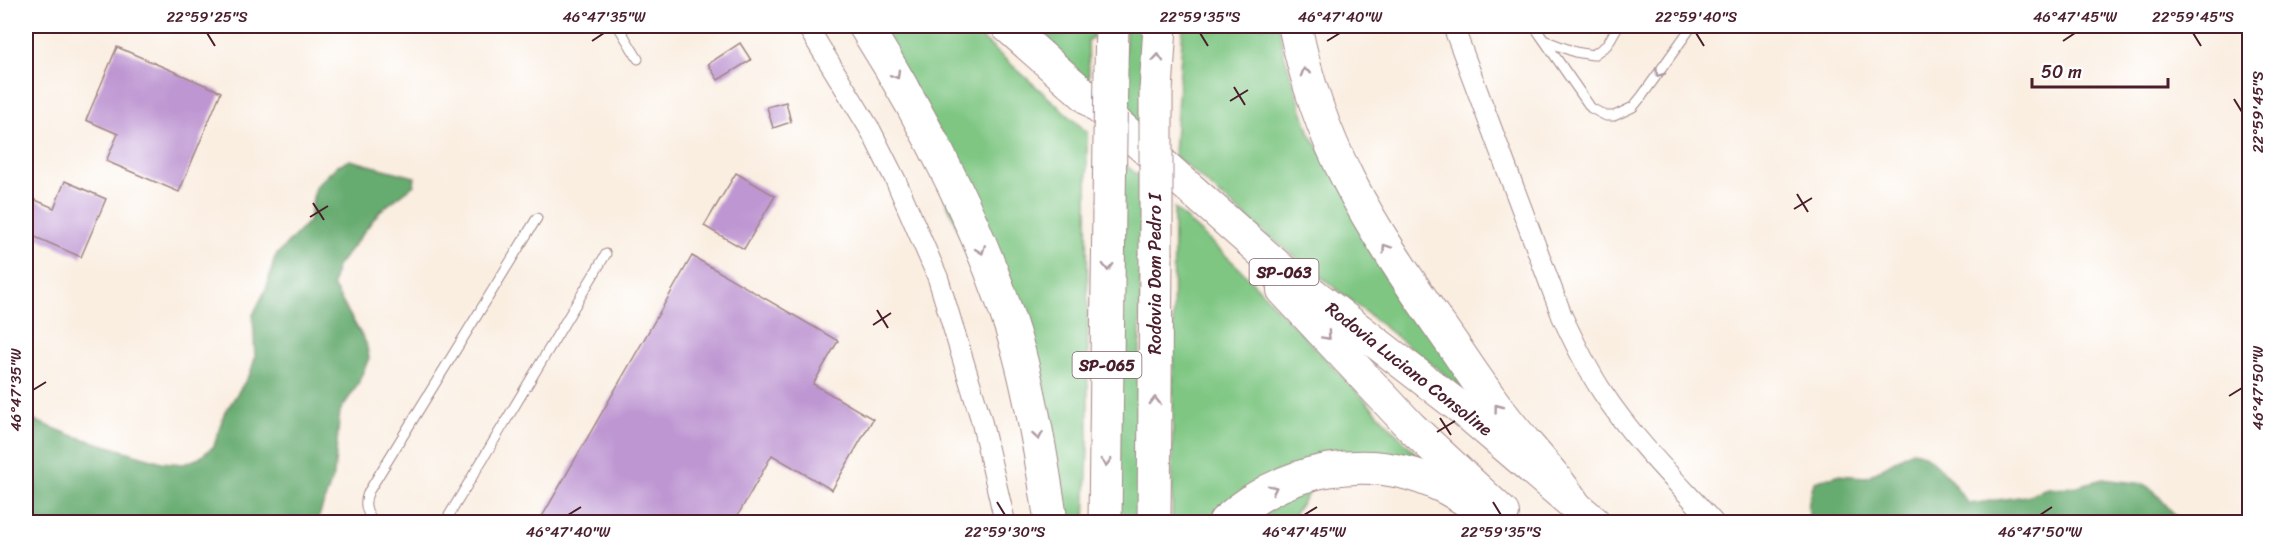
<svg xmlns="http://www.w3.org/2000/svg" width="2275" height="548" font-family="Sriracha,sans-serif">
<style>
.green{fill:#7ec682;stroke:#647256;stroke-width:1.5}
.forest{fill:#66ab70;stroke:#58654e;stroke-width:1.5}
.building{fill:#be96d2}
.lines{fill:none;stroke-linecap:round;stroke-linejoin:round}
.service-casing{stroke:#a28686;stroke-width:11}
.minor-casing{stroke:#a28686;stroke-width:22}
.trunk-casing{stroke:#a28686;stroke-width:34}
.motorway-casing{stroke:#a28686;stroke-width:35}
.service{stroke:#fff;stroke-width:9}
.minor{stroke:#fff;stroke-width:20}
.trunk{stroke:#fff;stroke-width:32}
.motorway{stroke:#fff;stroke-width:33}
.motorway-bridge-casing{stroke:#a28686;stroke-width:35;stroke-linecap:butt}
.motorway-bridge{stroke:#fff;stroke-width:33}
.oneway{stroke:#ae9aa0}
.ticks{fill:none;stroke:#4a1f2b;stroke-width:2}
.labels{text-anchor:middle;stroke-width:4.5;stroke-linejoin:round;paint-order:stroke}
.shield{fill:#fff;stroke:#80626b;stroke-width:1.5}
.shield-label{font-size:16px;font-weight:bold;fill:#4a1f2b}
.street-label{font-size:18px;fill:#4a1f2b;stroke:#fff}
.neatline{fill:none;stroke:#4a1f2b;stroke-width:2}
.ticks-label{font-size:15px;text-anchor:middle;fill:#4a1f2b}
</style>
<rect width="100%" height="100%" fill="#fff"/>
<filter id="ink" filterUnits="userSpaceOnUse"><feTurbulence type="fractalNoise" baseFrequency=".0167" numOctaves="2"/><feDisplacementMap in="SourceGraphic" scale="12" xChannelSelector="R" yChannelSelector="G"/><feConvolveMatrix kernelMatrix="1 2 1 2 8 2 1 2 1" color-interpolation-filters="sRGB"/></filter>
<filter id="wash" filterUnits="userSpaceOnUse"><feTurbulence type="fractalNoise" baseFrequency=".008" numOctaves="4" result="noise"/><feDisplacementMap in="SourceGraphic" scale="24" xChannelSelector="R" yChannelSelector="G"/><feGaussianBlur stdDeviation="1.35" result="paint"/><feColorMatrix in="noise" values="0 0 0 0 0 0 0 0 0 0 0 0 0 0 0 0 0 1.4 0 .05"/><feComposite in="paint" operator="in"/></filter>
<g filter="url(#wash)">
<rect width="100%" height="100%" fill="#faeee1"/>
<g class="green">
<path d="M875,26H968L1087,132L1088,447L1085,522H1060L1050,456Z"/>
<path d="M1025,26H1093V38L1088,40L1089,84Z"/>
<path d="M1126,26H1150L1141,127L1123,112Z"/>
<path d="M1183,26H1279L1284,54L1310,134L1467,383L1463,389L1255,225L1174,155Z"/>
<path d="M1122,162L1141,178L1139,522H1118Z"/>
<path d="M1174,208L1238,267L1422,460L1421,468L1381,461L1215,522H1172Z"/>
<path d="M1317,481L1289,522H1239Z"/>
</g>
<g class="forest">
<path d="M350,160L415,177L414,185L380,211L336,268L333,286L366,343L369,358L357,386L340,411L334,474L317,522H26V417L71,435L162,462L184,464L199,458L214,446L224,414L250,374L255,358L253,315L267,287L275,257L309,221L315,187L338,165Z"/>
<path d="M1912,451C1934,452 1955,487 1969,504L2026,496L2047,488L2073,487L2103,479L2143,484L2153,490L2181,522H1810L1808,506L1814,482L1837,475L1867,477Z"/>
</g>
<g id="blocks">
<g class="building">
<path d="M740,43L751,60L718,80L708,64Z"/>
<path d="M117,47L221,92L179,192L106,161L118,134L86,120Z"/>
<path d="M786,102L791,122L773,128L767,107Z"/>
<path d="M736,173L775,196L744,249L704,226Z"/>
<path d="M65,181L106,199L81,257L26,233V196L54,208Z"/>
<path d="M692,256L838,341L813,384L873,419L832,490L772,455L734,522H539Z"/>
</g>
</g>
</g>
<g filter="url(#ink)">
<use href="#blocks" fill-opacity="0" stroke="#a28686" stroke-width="1.5"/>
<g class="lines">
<g class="service-casing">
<g id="service">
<path d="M618,26L638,59"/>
<path d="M1534,26L1591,108L1606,116H1614L1633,107L1642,96L1692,26"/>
<path d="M1546,41L1575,52L1593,55L1607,45L1618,26"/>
<path d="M373,522C366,511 363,503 369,491L537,218"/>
<path d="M445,522L606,254"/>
</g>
</g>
<g class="minor-casing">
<g id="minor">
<path d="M807,26L871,131L896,181L938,278L981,419L1005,522"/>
<path d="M1453,26L1562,316C1574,342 1587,369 1603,393C1634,440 1675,480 1713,522"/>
</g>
</g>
<g class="trunk-casing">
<g id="trunk">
<path d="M1007,26L1282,270L1462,409L1594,522"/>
<path d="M1283,290L1411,427L1503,513"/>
</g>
</g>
<g class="motorway-casing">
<g id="motorway">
<path d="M865,26C927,124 987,241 1019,353C1034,409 1043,466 1051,522"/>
<path d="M1295,26C1318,144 1369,224 1437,322C1457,350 1476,380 1497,408C1521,441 1551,469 1573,503"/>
<path d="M1111,68L1112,26"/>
<path d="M1156,91L1160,26"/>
<path d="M1105,522L1109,208"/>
<path d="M1154,522L1156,255"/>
<path d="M1225,522C1284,468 1368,450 1442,486C1463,496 1481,511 1500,522"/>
</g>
</g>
<use href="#service" class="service"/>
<use href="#minor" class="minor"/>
<use href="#trunk" class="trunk"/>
<use href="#motorway" class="motorway"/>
<g class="motorway-bridge-casing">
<g id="motorway-bridge">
<path d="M1109,208L1111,68"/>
<path d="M1156,255V91"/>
</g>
</g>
<use href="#motorway-bridge" class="motorway-bridge"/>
</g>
<defs><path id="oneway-chevron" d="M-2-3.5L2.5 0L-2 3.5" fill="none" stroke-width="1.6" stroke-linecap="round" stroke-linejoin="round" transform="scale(1.5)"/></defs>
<g class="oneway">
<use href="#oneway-chevron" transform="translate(1158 58) rotate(-86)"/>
<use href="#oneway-chevron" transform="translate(1305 72) rotate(-107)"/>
<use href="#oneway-chevron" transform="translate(1659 73) rotate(125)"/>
<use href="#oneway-chevron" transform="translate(896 75) rotate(59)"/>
<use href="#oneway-chevron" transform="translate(1386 248) rotate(-124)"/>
<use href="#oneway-chevron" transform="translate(981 250) rotate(69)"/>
<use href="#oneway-chevron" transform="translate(1108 267) rotate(91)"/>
<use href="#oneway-chevron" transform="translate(1327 336) rotate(47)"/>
<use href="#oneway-chevron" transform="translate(1155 401) rotate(-90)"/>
<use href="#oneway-chevron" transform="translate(1498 408) rotate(-127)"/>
<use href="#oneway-chevron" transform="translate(1038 436) rotate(80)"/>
<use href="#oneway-chevron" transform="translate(1106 462) rotate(91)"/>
<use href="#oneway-chevron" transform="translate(1273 489) rotate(-26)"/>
</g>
</g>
<path class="ticks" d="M207,33L215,46M1200,33L1208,46M1696,33L1704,46M2193,33L2201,46M592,41L604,33M1327,41L1340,33M2063,41L2075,33M1234,87L1245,105M2234,99L2242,112M1230,101L1248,90M1797,194L1808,212M313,203L324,220M1794,209L1812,198M310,217L328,206M877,310L888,328M873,325L891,313M33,390L46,382M2229,396L2242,388M1440,418L1451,435M1437,432L1455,421M997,502L1005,515M1493,502L1501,515M568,515L581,507M1304,515L1317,507M2040,515L2052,507"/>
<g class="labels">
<g class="shield">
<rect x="1249.5" y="259" width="69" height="26" rx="4.5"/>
<rect x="1072.5" y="352" width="69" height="26" rx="4.5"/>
</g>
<g class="shield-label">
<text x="1284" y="278">SP-063</text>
<text x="1107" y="371">SP-065</text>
</g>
<g class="street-label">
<text transform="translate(1155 274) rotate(-90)" y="6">Rodovia Dom Pedro I</text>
<text transform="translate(1409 369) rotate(38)" y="6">Rodovia Luciano Consoline</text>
</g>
</g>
<rect width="2275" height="548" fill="none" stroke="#fff" stroke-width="66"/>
<path d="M2032 78v9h136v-9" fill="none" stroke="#4a1f2b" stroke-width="3"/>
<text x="2041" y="78" font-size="18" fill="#4a1f2b" stroke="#ffffff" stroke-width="4.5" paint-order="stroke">50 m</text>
<rect x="33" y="33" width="2209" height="482" class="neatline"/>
<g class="ticks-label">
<text x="207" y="22">22°59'25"S</text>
<text x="604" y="22">46°47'35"W</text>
<text x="1200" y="22">22°59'35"S</text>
<text x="1340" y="22">46°47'40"W</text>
<text x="1696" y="22">22°59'40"S</text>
<text x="2075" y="22">46°47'45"W</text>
<text x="2193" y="22">22°59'45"S</text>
<text transform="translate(2258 112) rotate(-90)" y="5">22°59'45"S</text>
<text transform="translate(2258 388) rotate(-90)" y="5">46°47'50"W</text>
<text transform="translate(16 390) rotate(-90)" y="5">46°47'35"W</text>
<text x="568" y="537">46°47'40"W</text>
<text x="1005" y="537">22°59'30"S</text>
<text x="1304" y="537">46°47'45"W</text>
<text x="1501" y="537">22°59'35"S</text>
<text x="2040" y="537">46°47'50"W</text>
</g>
</svg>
